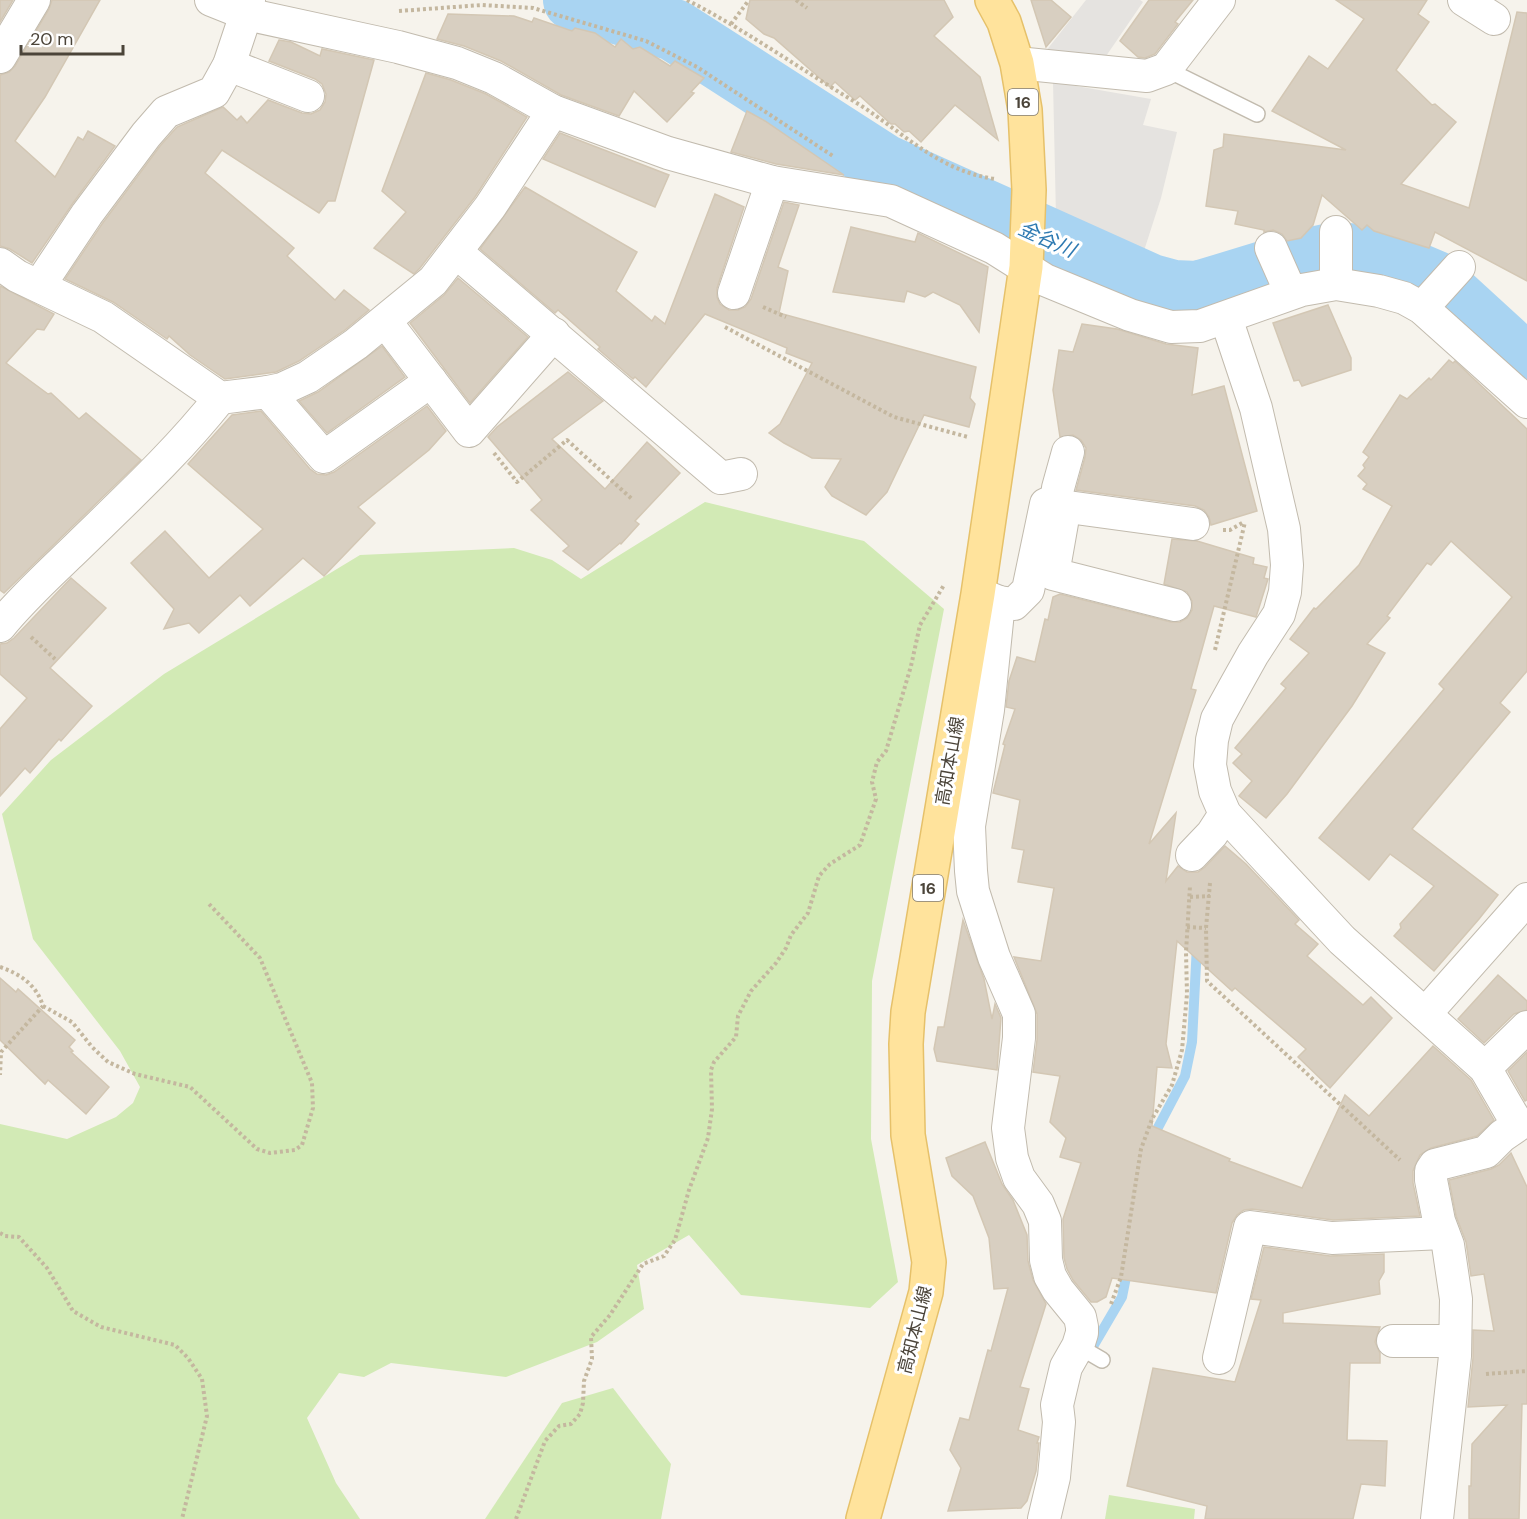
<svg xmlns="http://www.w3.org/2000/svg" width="1527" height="1519" font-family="'DM Sans','Noto Sans JP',sans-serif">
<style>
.green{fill:#d2eab5}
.parking{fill:#e5e3e0}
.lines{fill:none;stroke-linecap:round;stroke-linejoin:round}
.stream{stroke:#a9d4f2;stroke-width:10}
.river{stroke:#a9d4f2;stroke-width:62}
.building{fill:#d8cfc1;stroke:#d3c7b4;stroke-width:1.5}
.service-casing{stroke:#c2bbae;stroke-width:18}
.minor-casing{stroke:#c2bbae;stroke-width:34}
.primary-casing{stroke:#e6c16a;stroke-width:36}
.path{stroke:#c4b79f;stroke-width:4;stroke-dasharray:3 3;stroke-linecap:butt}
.service{stroke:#fff;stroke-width:15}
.minor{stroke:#fff;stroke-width:32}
.primary{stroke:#ffe39c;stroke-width:33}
.labels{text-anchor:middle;stroke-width:6;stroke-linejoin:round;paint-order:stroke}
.shield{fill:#fff;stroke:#817c74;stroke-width:1.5}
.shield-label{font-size:16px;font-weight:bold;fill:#4b4439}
.street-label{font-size:18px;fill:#4b4439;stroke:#fff}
.water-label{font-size:20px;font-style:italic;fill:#2e7ab2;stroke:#fff}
</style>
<rect width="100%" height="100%" fill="#f6f3ec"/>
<g class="green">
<path d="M705,502L864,541L944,609L872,981L871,1139L898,1282L870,1308L741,1295L689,1235L637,1265L644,1309L597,1342L506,1377L391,1363L364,1377L339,1373L307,1418L336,1483L360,1519H0V1124L67,1139L116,1117L133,1103L140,1087L120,1051L33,939L2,814L51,760L164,674L360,555L514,548L552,560L581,579Z"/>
<path d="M613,1388L671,1464L661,1519H485L562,1403Z"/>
<path d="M1109,1495L1195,1509L1194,1519H1105Z"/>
</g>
<g class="parking">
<path d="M1086,0H1140L1143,2L1102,62L1046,51Z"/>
<path d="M1053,82L1151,99L1143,125L1177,132L1161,198L1142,257L1056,217Z"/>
</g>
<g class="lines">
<g class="stream">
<path d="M1198,292L1214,310"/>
<path d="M1152,1139L1185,1076L1192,1042L1197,945"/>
<path d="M1088,1355L1122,1297L1128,1267"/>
</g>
<path class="river" d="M574,0L674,30L884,165L1151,285L1173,291L1198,292L1303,260L1326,255L1348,254L1368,257L1408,270L1434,281L1527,366"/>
</g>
<g class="building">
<path d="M0,0H13L0,22Z"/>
<path d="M52,0H100L45,97L15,141L55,177L78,137L83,140L88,131L115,146L73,203L32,263L10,249L0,246V75L9,72L15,66L49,9Z"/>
<path d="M750,0H944L953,17L934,36L980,77L998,140L955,105L921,142L909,131L904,132L895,124H891L860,96L855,100L835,82L830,87L774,38L764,34L746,19Z"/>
<path d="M1031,0H1051L1071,17L1046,47Z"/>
<path d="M1149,0H1193L1175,22L1178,24L1155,54L1145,58L1138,57L1120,41Z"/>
<path d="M1336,0H1427L1418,14L1429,22L1396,70L1432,105L1435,104L1456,122L1401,184L1469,208L1517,12L1527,13V281L1435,232L1429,248L1374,231L1367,225L1362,230L1322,195L1313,225L1301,238L1287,241L1282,234L1273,230L1264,232V230L1235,224L1238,211L1206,206L1214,150L1223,147L1224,134L1346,150L1272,111L1309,56L1328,69L1364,19Z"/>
<path d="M448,14L514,16L532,22L534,18L572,31L575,28L595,33L615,47L621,39L633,49L640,47L670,66L675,61L704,78L691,92L694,93L667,122L634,91L619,116L561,95L501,61L464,46L437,39Z"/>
<path d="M279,40L291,42L320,56L322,49L374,60L335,201H328L319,213L222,150L205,173L294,248L287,256L335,300L344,290L369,310L345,330L299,361L276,372L225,379L190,355L169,336L167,339L113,302L65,279L102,224L160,146L177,127L223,107L237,120L241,116L247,123L268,100L302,113L311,114L320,110L325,102L326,94L322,84L315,79L269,61Z"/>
<path d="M426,73L451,80L486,94L527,117L475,197L420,268L414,274L374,248L406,212L382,191Z"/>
<path d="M747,111L765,121L844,175L776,164L731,152Z"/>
<path d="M560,133L669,175L655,207L543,159Z"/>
<path d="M525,187L637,252L616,291L652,321L655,316L665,324L715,194L744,207L717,288V297L720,304L729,310H738L745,307L751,299L784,202L799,205L778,267L788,271L779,313L976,367L970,398L975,404L969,427L924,415L887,492L866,515L832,496L825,487L841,459L812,458L784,443L769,433L780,424L812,363L786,353L787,348L705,314L646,387L635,377L633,379L598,349L600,347L558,310L555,313L480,249Z"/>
<path d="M851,227L915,242L918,233L988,267L979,332L960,305L933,292L925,297L907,291L904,302L833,292Z"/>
<path d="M458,278L528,337L470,403L410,323L444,295Z"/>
<path d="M0,286L54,314L44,330L37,329L6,363L48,394L51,393L79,419L86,413L141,460L4,593L0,590Z"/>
<path d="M1328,305L1351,358V370L1302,386L1299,380L1294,381L1273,323Z"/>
<path d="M1082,324L1117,329L1166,344L1198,348L1192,395L1224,386L1257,511L1211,525L1209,517L1204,510L1195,506L1076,490L1085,457L1086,448L1081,440L1073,435L1060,437L1053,390L1059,350L1073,352Z"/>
<path d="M382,346L405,377L327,433L299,401L318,392Z"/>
<path d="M1449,360L1453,363L1455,361L1527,429V671L1500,703L1510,712L1412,829L1498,895L1479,919L1434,971L1394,936L1401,928L1400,924L1434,886L1390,854L1369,880L1319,838L1444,689L1439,684L1512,597L1451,541L1431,565L1427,563L1387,616L1390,618L1367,644L1385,653L1352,706L1287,794L1266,818L1239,796L1252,781L1233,763L1242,754L1235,748L1286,688L1281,684L1309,653L1290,639L1314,608L1316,609L1359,565L1392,506L1363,489L1367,484L1358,476L1365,468L1363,465L1369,457L1363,452L1400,395L1407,399L1429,378L1431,380Z"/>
<path d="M568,372L603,401L552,439L605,489L647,442L680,473L635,521L639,524L621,544L620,543L588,570L563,551L569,546L531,510L542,500L488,437L497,427Z"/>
<path d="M427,406L446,431L429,450L358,507L375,523L324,576L303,558L250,606L240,595L199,633L189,623L164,629L174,609L131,563L165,531L209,578L263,529L188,464L232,415L261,411L310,469L317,474L326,475L334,472Z"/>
<path d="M1172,539L1197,541L1254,558L1253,564L1267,567L1264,578L1268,579L1256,617L1214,606L1191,689L1196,690L1149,844L1176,813L1166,881L1178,866L1187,872H1198L1205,867L1225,846L1246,864L1299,920L1295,924L1318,944L1307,956L1363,1005L1371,997L1392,1018L1330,1088L1298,1057L1306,1049L1235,988L1232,991L1177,941L1166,1044L1172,1068L1157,1067L1152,1126L1230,1159L1229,1161L1302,1188L1345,1095L1369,1116L1433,1046L1471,1080L1494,1120L1477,1136L1431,1148L1420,1155L1413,1171V1183L1420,1216L1333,1220L1252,1209L1244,1210L1237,1215L1232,1223L1216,1293L1112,1278L1106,1297L1097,1302H1091L1073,1280L1067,1269L1064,1258L1063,1219L1081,1163L1060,1157L1066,1138L1050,1122L1060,1076L1033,1072L1037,1040V1014L1014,957L1041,961L1054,888L1018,882L1024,850L1012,848L1020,800L993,793L1005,745L1003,744L1015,709L1006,707L1009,681L1017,657L1035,662L1045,619L1048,620L1053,597L1060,594L1171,622H1180L1187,618L1192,610V601L1187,592L1164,584Z"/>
<path d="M71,578L106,608L50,668L92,706L61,741L59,739L30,773L25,768L0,796V729L27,698L0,674V644L7,643L14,638Z"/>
<path d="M963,920L984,979L992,1019L995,1004L1001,1018L997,1070L937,1061L934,1049L938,1027H944Z"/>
<path d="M1498,975L1527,1001V1010L1514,1014L1484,1043L1458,1019Z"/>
<path d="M0,978L16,992L18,989L75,1040L69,1047L73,1051L71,1052L109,1087L86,1114L48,1080L45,1084L0,1040Z"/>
<path d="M1527,1052V1100L1525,1101L1508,1071Z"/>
<path d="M985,1142L1002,1184L1013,1200L1027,1235L1028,1261L1033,1280L1046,1304L1020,1387L1029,1389L1018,1430L1039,1437L1037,1443H1039L1036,1471L1027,1501L1021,1508L948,1511L961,1468L950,1450L960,1418L969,1420L988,1350L991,1351L1008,1288L994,1289L989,1238L973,1196L952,1176L946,1158Z"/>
<path d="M1511,1153L1527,1187V1404H1522L1519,1519H1469V1486H1471L1472,1444L1507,1405L1468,1407L1473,1358V1330L1494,1331L1484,1274L1471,1276L1466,1242L1456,1216L1449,1180L1491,1169L1499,1165Z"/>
<path d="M1264,1247L1330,1256L1384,1254V1272L1379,1281L1380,1294L1283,1313V1323L1380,1327L1375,1342L1380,1353V1363H1350L1347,1440L1387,1441L1385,1486L1361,1484L1353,1519H1205L1207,1506L1127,1486L1153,1368L1235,1382L1261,1300L1251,1299Z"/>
</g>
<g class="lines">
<g class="service-casing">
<g id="service">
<path d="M1166,69L1257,114"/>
<path d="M1078,1346L1102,1360"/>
</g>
</g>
<g class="minor-casing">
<g id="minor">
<path d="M211,0L246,14L398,47L457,63L494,78L553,111L668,153L772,182L891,201L994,248L1045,280L1130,315L1171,327L1200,326L1302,290L1336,284L1379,291L1404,298L1422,308L1527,402"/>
<path d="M1464,0L1494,19"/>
<path d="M0,57L34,0"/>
<path d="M1017,63L1147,76L1166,69L1219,0"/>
<path d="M229,65L308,96"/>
<path d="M1271,248L1291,293"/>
<path d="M456,252L721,478L741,474"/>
<path d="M0,264L17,276L103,317L220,398L268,392L282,389L308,377L356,344L433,281L490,207L553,111"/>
<path d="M1336,284V232"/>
<path d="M39,286L87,214L146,135L166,112L214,92L229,65L246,14L249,0"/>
<path d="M734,293L772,182"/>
<path d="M1422,308L1459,267"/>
<path d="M1226,318L1256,408L1284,529L1287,565L1285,592L1279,614L1253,654L1234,688L1217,719L1212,740L1210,765L1215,791L1225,814L1342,940L1485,1068L1518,1125L1502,1136L1486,1152L1435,1165L1431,1171V1180L1439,1221L1448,1245L1456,1299L1455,1356L1437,1519"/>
<path d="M385,321L469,431L554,334"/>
<path d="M268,392L324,457L431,381"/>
<path d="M1068,452L1058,488L1056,505L1062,523L1053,574L1175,605"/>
<path d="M982,595L999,602L1014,604L1028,590L1046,504L1193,524"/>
<path d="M999,602L988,710L969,826L971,871L973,891L994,957L1019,1014V1038L1008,1128L1012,1158L1019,1178L1038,1204L1045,1221L1046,1260L1050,1276L1058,1290L1080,1317L1082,1327V1333L1078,1346L1066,1367L1057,1405L1059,1422L1054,1477L1044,1519"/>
<path d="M0,626C21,600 46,577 70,554C122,503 175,455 220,398"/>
<path d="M1192,855L1212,834L1225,814"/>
<path d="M1425,1014L1527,899"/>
<path d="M1485,1068L1527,1027"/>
<path d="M1393,1341H1455"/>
<path d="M1219,1358L1250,1227L1332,1238L1443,1233"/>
</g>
</g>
<g class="primary-casing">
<path id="primary" d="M863,1519L926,1292L929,1262L908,1135L906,1044L908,1012L978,594L1026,267L1029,190L1025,110L1017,63L1004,22L992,0"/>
</g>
<g class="path">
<path d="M687,0C747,31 802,70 860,105C905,134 939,171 995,179"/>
<path d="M796,0L807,8"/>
<path d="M399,11L482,5L533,8L646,41L697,67L833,156"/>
<path d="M731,24L749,0"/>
<path d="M763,307L786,317"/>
<path d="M725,327L894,417L968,437"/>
<path d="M494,453L517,482L567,440L633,500"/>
<path d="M1223,530H1230L1244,522"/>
<path d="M31,637L55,659"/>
<path d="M1215,650L1245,522"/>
<path d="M1210,883L1206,928L1207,981L1400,1160"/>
<path d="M1190,897L1210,896"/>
<path d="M1187,927L1206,928"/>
<path d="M0,967C20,974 36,984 43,1006L1,1052L0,1075"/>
<path d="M43,1006L72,1022L92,1047L108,1062L135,1074L190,1087L257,1149L270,1153L295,1150L302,1145L313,1108L312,1083L260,958L209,904"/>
<path d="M0,1233L5,1236L19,1237L47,1268L73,1311L101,1327L175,1345L188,1358L202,1379L207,1416L182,1519"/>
<path d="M1111,1304L1121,1277L1141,1149L1152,1119L1172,1085L1182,1050L1187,994L1186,952L1190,886"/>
<path d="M1486,1374L1527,1371"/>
<path d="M516,1519L545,1441L559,1426L571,1424L580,1414L583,1403L584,1381L592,1359L591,1337L610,1315L643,1264L664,1256L675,1240L689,1190L708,1138L712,1109L711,1070L714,1062L736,1037L738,1016L751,991L776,963L786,948L791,935L808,913L819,876L830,864L860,845L876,799L872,782L877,762L886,751L911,666L920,625L944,585"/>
</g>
<use href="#service" class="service"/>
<use href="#minor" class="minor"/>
<use href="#primary" class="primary"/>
</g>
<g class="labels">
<g class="shield">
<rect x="1008" y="89" width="30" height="26" rx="4.5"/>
<rect x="913" y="875" width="30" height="26" rx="4.5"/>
</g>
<g class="shield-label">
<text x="1023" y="108">16</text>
<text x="928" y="894">16</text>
</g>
<g class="street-label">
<text transform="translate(950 761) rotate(-80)" y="6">高知本山線</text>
<text transform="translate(915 1330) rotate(-76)" y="6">高知本山線</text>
</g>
<g class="water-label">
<text transform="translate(1047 239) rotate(24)" y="7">金谷川</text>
</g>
</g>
<path d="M21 45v9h102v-9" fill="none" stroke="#4b4439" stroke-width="3"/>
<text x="30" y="45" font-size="18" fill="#4b4439" stroke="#ffffff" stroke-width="4.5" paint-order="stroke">20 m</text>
</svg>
